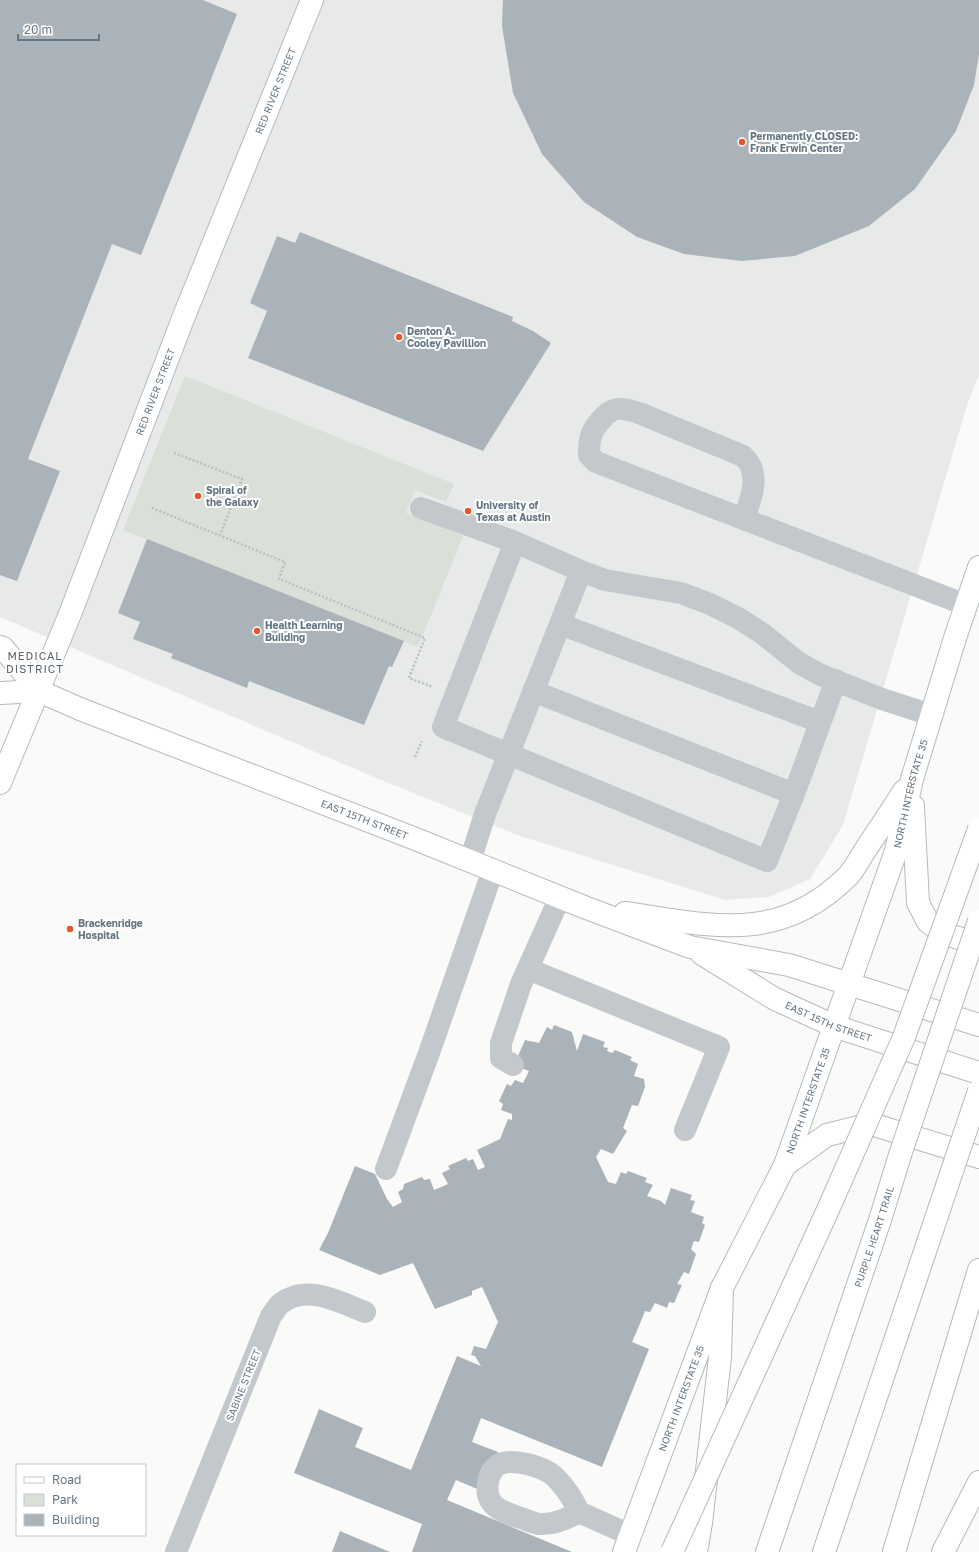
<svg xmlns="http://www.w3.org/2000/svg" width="979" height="1552" viewBox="0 0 979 1552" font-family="'Golos Text',sans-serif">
<rect width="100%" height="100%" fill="#fafaf8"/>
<path fill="#e8e9e9" d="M0,0H979V375L967,405L843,825L810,879L769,897L725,900L520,836L374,777L0,617Z"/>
<path fill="#dadfd7" d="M185,376L454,484L446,502L415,490L406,513L463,536L418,647L123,530Z"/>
<path fill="#aab3b9" d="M0,0H203L237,14L141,255L112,244L28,459L60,471L17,581L0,575Z
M503,0H979V54L974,85L956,131L915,189L869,226L795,256L742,261L684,254L637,237L584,202L542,154L513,93L502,26Z
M300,232L513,317L512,321L533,331L551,343L483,451L248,358L267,311L250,303L277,236L295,243Z
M147,539L404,641L392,667L389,666L364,725L249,681L247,688L171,658L173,654L133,639L140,622L118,613Z
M554,1025L572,1032L577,1051L583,1034L605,1042L603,1047L608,1048L607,1051L612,1053L615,1050L632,1057L630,1060L638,1064L634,1076L644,1079L645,1087L638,1106L632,1105L623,1128L627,1131L613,1154L601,1149L596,1157L608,1182L616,1184L621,1172L626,1174L628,1171L647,1178L645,1182L653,1185L647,1196L661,1201L665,1205L671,1188L692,1195L690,1200L695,1201L691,1212L704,1217L702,1223L705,1225L699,1242L694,1241L691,1249L696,1254L689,1274L684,1272L677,1284L682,1285L674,1303L669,1302L667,1308L655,1303L650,1312L645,1311L639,1326L632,1342L649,1349L602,1467L481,1418L472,1442L498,1452L482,1491L456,1480L447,1500L572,1552H412L422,1524L294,1473L319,1409L363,1428L355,1447L411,1470L457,1356L481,1366L475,1356L471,1355L474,1346L486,1349L498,1322L482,1287L472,1291V1295L435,1309L413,1263L380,1275L319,1250L328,1233L355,1166L375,1174L387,1199L393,1207L402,1202L398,1192L403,1189L404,1184L422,1177L424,1180L430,1179L434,1190L448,1184L442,1173L450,1169L448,1166L466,1158L468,1161L473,1159L478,1170L485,1167L477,1150L500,1139L508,1119L512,1120V1114L501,1110L503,1104L499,1101L507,1084L511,1086L515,1080L523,1083L529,1071L519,1067L518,1056L525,1040L539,1043L547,1027L552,1030Z
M340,1531L390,1552H332Z"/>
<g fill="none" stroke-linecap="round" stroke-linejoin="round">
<defs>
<g id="major">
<path d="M0,647L3,648L39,691"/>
<path id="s1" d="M0,693L39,691L80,709L413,838L584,907L690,947L789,965L979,1025"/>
<path id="s2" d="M0,783L70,614L184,316L312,0"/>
<path d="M913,806L918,903L928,922L945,934L979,944"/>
<path d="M625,913C710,925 778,945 847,877C854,870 859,860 864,852C877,832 891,812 904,791"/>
<path id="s3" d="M702,954L775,999L834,1026L979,1073"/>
<path d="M785,1165L827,1135L871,1124L979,1157"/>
<path id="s4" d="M624,1552L722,1288L785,1165L896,851L912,779L955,638L979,567"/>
</g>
<g id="highway">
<path d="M696,1552L701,1523L720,1357L722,1288"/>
<path id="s5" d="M767,1552L880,1220L900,1155"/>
<path d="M824,1552L953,1168"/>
<path d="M894,1552L979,1270"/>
<path d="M943,1552L979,1482"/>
</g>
</defs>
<use href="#major" stroke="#b5babe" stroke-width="24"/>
<use href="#highway" stroke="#b4b9bd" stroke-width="24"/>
<path stroke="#bbbfc2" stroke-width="2.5" stroke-dasharray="2 2" stroke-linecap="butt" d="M174,453L242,479L220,535
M152,508L285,562L279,579L425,638L409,678L433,687
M415,757L422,741"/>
<path stroke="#c3c8cc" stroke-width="22" d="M421,508L515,542
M744,519C749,503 758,483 751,467C750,463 746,459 743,456L639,413C632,411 621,407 614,410C606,412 593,428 591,436C589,442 589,449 589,455L596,462L966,605
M581,571L515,542L443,727L767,861L794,794L836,680
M560,624L820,722
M533,691L794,794
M470,861L485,814L581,571L605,580L681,593L710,604L740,619L763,634L799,663L821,675L882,699L931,715
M528,969L719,1047L685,1130
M513,1065L501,1058V1043L521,984L560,897
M386,1169L429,1053L493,870
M579,1512C567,1519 553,1525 539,1524C532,1523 525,1519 518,1517C510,1514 498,1511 492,1503C484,1493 487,1472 498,1465C512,1457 545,1467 555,1477C566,1488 573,1499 579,1512L630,1535
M176,1552L271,1316C274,1312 277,1307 280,1304C306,1283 339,1302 365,1312"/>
<use href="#major" stroke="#fff" stroke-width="22"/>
<use href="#highway" stroke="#fff" stroke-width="22"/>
<defs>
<path id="highway-bridge" d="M900,1155L979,921
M953,1168L979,1091
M672,1552L831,1203L904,1037L979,829"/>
</defs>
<use href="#highway-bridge" stroke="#b4b9bd" stroke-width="24" stroke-linecap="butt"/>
<use href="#highway-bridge" stroke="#fff" stroke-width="22"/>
</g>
<g fill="#e4572e" stroke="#fff" stroke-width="1.5">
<circle cx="742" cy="142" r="4"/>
<circle cx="399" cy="337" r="4"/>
<circle cx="198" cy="496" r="4"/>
<circle cx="468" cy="511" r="4"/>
<circle cx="257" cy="631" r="4"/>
<circle cx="70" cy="929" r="4"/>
</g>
<g text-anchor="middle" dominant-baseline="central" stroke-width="4" stroke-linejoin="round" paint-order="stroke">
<g font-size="10" fill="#657683" stroke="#fff">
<text stroke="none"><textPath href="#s2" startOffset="745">RED RIVER STREET</textPath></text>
<text stroke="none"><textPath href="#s2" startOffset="421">RED RIVER STREET</textPath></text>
<text stroke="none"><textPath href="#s4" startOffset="812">NORTH INTERSTATE 35</textPath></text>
<text stroke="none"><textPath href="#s1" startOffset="389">EAST 15TH STREET</textPath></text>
<text stroke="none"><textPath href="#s3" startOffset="144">EAST 15TH STREET</textPath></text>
<text stroke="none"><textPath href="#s4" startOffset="488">NORTH INTERSTATE 35</textPath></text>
<text stroke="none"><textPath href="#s5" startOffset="333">PURPLE HEART TRAIL</textPath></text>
<text transform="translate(243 1385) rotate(-68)">SABINE STREET</text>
<text stroke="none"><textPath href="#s4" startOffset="164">NORTH INTERSTATE 35</textPath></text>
</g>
<g font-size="10" font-weight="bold" fill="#657683" stroke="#fff" text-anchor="start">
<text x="750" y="136">Permanently CLOSED:<tspan x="750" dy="12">Frank Erwin Center</tspan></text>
<text x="407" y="331">Denton A.<tspan x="407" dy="12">Cooley Pavillion</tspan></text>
<text x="206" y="490">Spiral of<tspan x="206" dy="12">the Galaxy</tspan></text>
<text x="476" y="505">University of<tspan x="476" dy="12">Texas at Austin</tspan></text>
<text x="265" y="625">Health Learning<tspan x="265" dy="12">Building</tspan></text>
<text x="78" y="923">Brackenridge<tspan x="78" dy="12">Hospital</tspan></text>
</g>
<g font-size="11" letter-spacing="1" fill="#57646e" stroke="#fff">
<text x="35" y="655">MEDICAL<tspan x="35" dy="13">DISTRICT</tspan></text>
</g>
</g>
<rect x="16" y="1464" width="130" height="72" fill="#ffffff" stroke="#c1c8cd"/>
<rect x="24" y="1477" width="20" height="6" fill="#ffffff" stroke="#c1c8cd"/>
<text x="52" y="1484" font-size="12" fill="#657683">Road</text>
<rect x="24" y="1494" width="20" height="12" fill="#dadfd7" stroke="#c1c8cd"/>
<text x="52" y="1504" font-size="12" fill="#657683">Park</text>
<rect x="24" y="1514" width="20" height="12" fill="#aab3b9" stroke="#c1c8cd"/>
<text x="52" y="1524" font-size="12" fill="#657683">Building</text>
<path d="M18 34v6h81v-6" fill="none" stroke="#657683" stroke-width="2"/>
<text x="24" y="34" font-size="12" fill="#657683" stroke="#ffffff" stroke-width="3" paint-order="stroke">20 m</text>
</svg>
